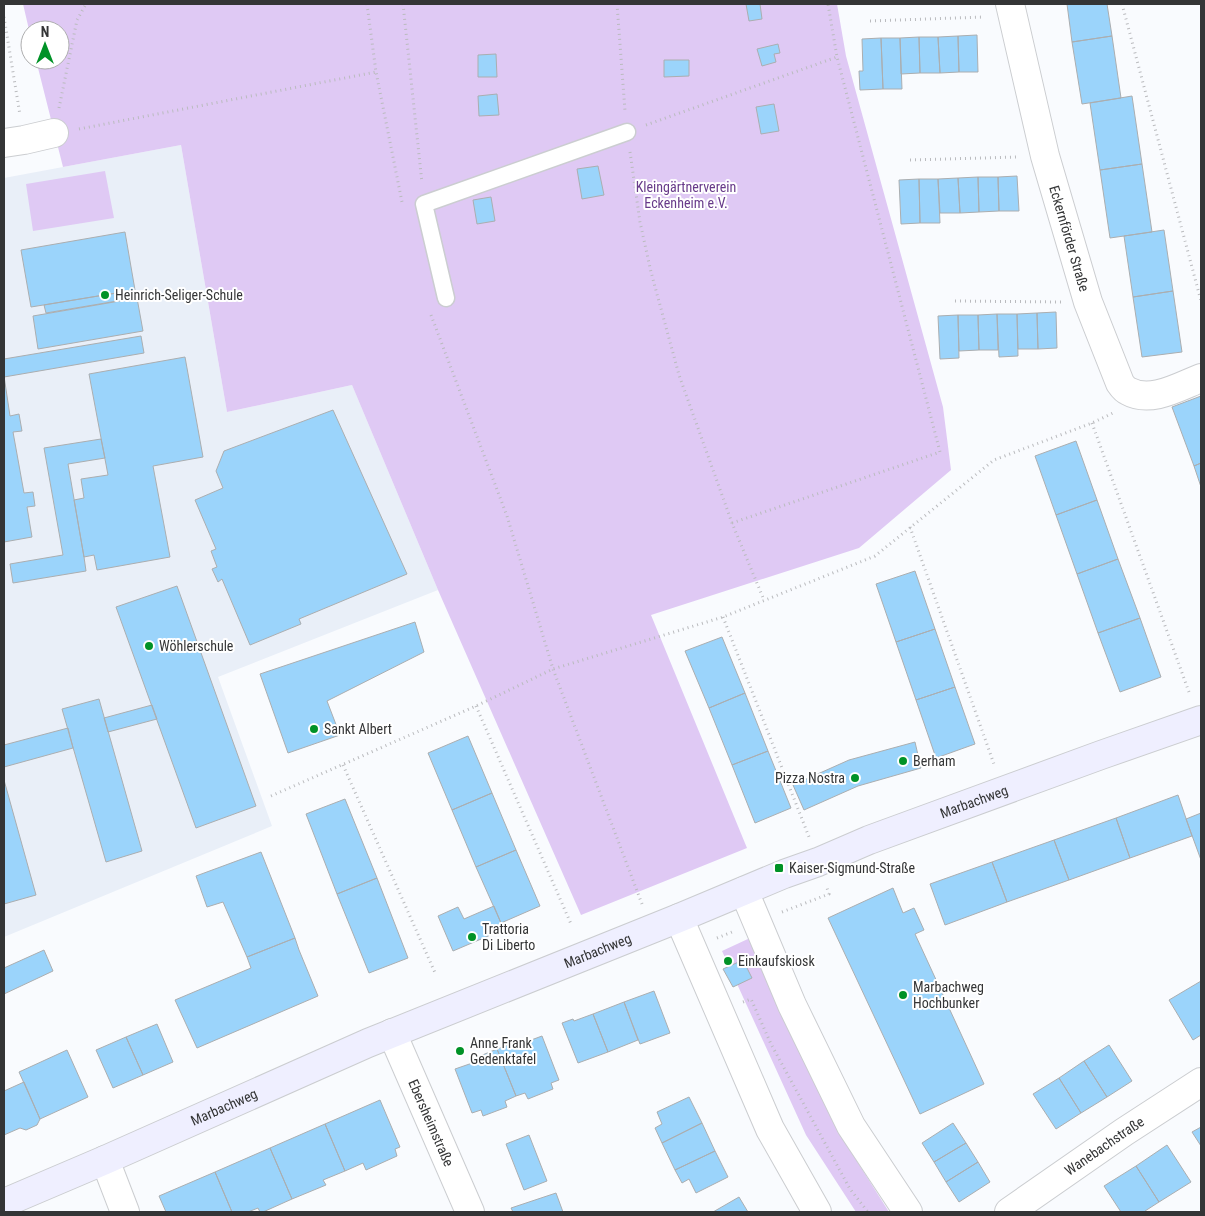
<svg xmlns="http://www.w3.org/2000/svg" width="1205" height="1216" viewBox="0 0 1205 1216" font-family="'Roboto Condensed',sans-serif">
<rect width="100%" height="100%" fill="#f9fbfe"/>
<path fill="#e9eff8" d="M181,145L227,412L352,385L438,590L218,677L272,826L4,937V178Z"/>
<path fill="#dfc9f4" d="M23,4H837L846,56L943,407L951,470L859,548L651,615L747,848L581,915L438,590L352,385L227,412L181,145L63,167L36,60H60V30H30V34Z
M105,171L114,218L33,231L26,184Z
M750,938L780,1009L836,1128L889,1212H856L806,1135L722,951Z"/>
<path fill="#9bd4fb" stroke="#abaeb0" d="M746,4H760L762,19L749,21Z
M1067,4H1107L1112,36L1072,42Z
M977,35L978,72H959L958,36Z
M958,36L959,72L940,73L938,37Z
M1112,36L1121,98L1082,104L1072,42Z
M919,37H938L940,73H920Z
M919,37L920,73L901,74L900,38Z
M881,38H900L902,89H883Z
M881,38L883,89L860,90L859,71H863L862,39Z
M778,44L780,53L774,54L776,62L762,66L757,49Z
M496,54L497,77H478V55Z
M664,60H689V76L664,77Z
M497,94L499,115L479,116L478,96Z
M1132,96L1142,164L1100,170L1090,103Z
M774,104L779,131L761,134L756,107Z
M1142,164L1152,232L1110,238L1100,170Z
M598,166L604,195L582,199L577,169Z
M1017,176L1019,211H999L998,177Z
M978,177H998L999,211L979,212Z
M978,177L979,212L960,213L958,178Z
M958,178L960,213H940L938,179Z
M919,179H938L940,223H920Z
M919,179L920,223L901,224L899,180Z
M491,197L495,221L477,224L473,200Z
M1164,230L1173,291L1133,297L1124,236Z
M125,232L135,290L31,307L21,250Z
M1173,291L1182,352L1142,357L1133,297Z
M122,292L123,300L46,313L44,305Z
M137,298L143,331L38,349L33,316Z
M1056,312L1057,348L1038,349L1037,313Z
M1037,313L1038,349H1018L1017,314Z
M997,314H1017L1018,356L999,357Z
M997,314L998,350H979L978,315Z
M958,315L959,358L940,359L938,316Z
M958,315H978L979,350L959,351Z
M141,336L144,353L4,377V359Z
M185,357L203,457L153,466L170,557L97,570L94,555L84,557L74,500L84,498L81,479L108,475L89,374Z
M4,376L10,416L19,414L22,431L13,432L24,493L33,492L35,506L27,507L32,537L4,542Z
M1201,396V463L1194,466L1172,407Z
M333,410L407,574L299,619L301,624L250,645L222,579L218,582L212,569L217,567L211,551L216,549L195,500L223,488L216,471L224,451Z
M101,439L105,458L68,464L84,557L86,571L13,583L10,564L63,555L44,448Z
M1076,441L1097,500L1056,515L1035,456Z
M1201,463V487L1194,466Z
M1097,500L1118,559L1077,574L1056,515Z
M1118,559L1140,618L1098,633L1077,574Z
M915,571L935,629L896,642L876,584Z
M177,586L256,806L196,828L116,607Z
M1140,618L1161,677L1120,692L1098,633Z
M415,622L424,652L327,701L340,735L288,753L260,674Z
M935,629L955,687L916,700L896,642Z
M722,637L745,693L709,708L685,651Z
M955,687L975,744L936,758L916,700Z
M745,693L768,751L732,765L709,708Z
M99,699L142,851L106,862L62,709Z
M152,705L157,719L108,732L104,718Z
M68,728L73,748L4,767V745Z
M468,736L492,793L452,810L428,753Z
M915,742L921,768L858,786L804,810L793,785L849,760Z
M768,751L791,808L755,823L732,765Z
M4,780L36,895L4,904Z
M492,793L516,850L476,867L452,810Z
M1178,795L1192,836L1130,858L1116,818Z
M345,799L377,878L337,894L306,814Z
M1201,813V860L1186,819Z
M1116,818L1130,858L1069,880L1054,840Z
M1054,840L1069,880L1007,902L992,862Z
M516,850L540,906L501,923L476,867Z
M261,852L295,938L247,957L223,902L207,907L196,876Z
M992,862L1007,902L945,925L930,884Z
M377,878L408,958L369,973L337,894Z
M893,888L903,913L914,908L924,930L915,934L984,1084L920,1114L828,918Z
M494,906L501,923L504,922L507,928L453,951L438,916L458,907L464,919Z
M295,938L299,950L318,996L197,1048L175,1000L251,968L247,957Z
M44,950L53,971L4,994V968Z
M743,960L752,978L733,987L723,969Z
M1201,981V1035L1193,1040L1169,1000Z
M654,991L670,1033L640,1044L624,1002Z
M624,1002L638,1040L608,1052L593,1014Z
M593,1014L608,1052L578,1063L562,1023L573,1019L574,1021Z
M157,1024L173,1062L143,1075L126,1037Z
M542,1036L559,1080L551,1083L553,1089L528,1099L525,1093L516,1096L497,1049L514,1043L515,1046Z
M126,1037L143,1075L113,1088L96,1050Z
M1109,1045L1132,1081L1107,1097L1084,1061Z
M497,1049L516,1096L505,1101L507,1107L483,1116L481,1110L472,1113L455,1069L481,1060L480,1056Z
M67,1050L88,1097L40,1119L19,1072Z
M1084,1061L1107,1097L1081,1113L1059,1078Z
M1059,1078L1081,1113L1056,1129L1033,1094Z
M24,1082L40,1119L37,1125L26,1130L20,1128L4,1135V1091Z
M689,1097L702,1123L662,1143L655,1128L662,1124L657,1112Z
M380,1100L400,1147L395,1149L397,1156L366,1170L363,1163L345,1171L325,1124Z
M702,1123L715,1151L675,1170L662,1143Z
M953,1123L966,1143L934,1162L922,1143Z
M325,1124L345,1171L323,1180L326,1185L292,1199L270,1148Z
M1201,1127V1146L1192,1132Z
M529,1135L547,1181L524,1190L506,1144Z
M966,1143L978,1162L946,1182L934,1162Z
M1167,1145L1191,1182L1159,1202L1136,1166Z
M270,1148L292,1199L263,1212H260L258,1208L248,1212H232L215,1172Z
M715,1151L728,1177L696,1193L689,1179L682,1183L675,1170Z
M978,1162L990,1182L959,1202L946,1182Z
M1136,1166L1159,1202L1145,1211L1146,1212H1121L1104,1186Z
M215,1172L232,1212H166L159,1196Z
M556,1193L563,1212H513L511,1208Z
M739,1197L748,1212H713Z"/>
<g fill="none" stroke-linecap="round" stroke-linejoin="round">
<defs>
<path id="service" d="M446,298L424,204L627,132"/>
<g id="minor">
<path id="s1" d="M1010,4L1045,156L1088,302L1120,383C1122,386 1125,390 1128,391C1151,404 1180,386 1201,378"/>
<path d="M4,143L24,140L54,133"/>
<path d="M744,891L792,1005L851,1126L908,1212"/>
<path d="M679,918L770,1129L817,1212"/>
<path id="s2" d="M392,1033L470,1212"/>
<path d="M105,1160L125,1212"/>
<path id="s3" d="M1009,1212L1124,1132L1201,1082"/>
</g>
<g id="secondary">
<path id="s4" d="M4,1203L105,1160L368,1043L679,918L784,874L818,862L869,840L1101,755L1201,720"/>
</g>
</defs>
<use href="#service" stroke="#cbcdd0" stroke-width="19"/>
<use href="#minor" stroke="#cbcdd0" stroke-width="30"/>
<use href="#secondary" stroke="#cbcdd0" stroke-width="30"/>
<path stroke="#babbbe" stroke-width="3" stroke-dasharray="1 4" stroke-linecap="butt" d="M367,4L376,72L402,202
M403,4L422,183
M617,4L625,111
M1122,4L1201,301
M4,17L20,115
M870,21L984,17
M59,108L77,20L86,4
M646,125L837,57
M79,129L376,72
M630,152L640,222L651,272L679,375L732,523L764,600
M910,160L1018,157
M955,301L1061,302
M431,315L507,516L553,669L642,904
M1092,423L1190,695
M732,523L940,452L837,57L828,4
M910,527L995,767
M723,617L809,837
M476,706L571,924
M343,765L436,975
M271,796L476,706L553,669L723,617L875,556L994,460L1092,423L1113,413
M782,912L829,894L827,888
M717,938L732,932
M743,1002L751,999L771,1044L850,1189L868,1212"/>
<use href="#service" stroke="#fff" stroke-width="16"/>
<use href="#minor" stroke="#fff" stroke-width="28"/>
<use href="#secondary" stroke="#efefff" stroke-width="28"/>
</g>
<g fill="#009227" stroke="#fff" stroke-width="2">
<circle cx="105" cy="295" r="5"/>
<circle cx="149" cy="646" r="5"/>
<circle cx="314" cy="729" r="5"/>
<circle cx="903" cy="761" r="5"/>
<circle cx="855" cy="778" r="5"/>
<rect x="774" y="863" width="10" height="10" rx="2.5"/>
<circle cx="472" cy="937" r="5"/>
<circle cx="728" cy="961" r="5"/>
<circle cx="903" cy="995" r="5"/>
<circle cx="460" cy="1051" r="5"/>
</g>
<g text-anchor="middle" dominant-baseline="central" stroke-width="4" stroke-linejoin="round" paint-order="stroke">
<g font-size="14" fill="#683b8a" stroke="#fff">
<text x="686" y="187">Kleingärtnerverein<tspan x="686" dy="16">Eckenheim e.V.</tspan></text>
</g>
<g font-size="14" fill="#343536" stroke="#fff">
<text stroke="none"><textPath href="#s1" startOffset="242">Eckernförder Straße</textPath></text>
<text stroke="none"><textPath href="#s4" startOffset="1050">Marbachweg</textPath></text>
<text stroke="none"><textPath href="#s4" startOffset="645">Marbachweg</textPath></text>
<text stroke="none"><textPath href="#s4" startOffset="240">Marbachweg</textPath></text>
<text stroke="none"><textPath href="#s2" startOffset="98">Ebersheimstraße</textPath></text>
<text stroke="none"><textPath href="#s3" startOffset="116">Wanebachstraße</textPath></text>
</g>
<g font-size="14" fill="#343536" stroke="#fff" text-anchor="start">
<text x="115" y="295">Heinrich-Seliger-Schule</text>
<text x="159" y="646">Wöhlerschule</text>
<text x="324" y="729">Sankt Albert</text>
<text x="913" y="761">Berham</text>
<text x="845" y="778" text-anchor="end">Pizza Nostra</text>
<text x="789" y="868">Kaiser-Sigmund-Straße</text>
<text x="482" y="929">Trattoria<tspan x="482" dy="16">Di Liberto</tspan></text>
<text x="738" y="961">Einkaufskiosk</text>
<text x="913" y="987">Marbachweg<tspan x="913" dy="16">Hochbunker</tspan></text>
<text x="470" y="1043">Anne Frank<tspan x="470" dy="16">Gedenktafel</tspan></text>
</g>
</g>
<rect width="1205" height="1216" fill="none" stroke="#343536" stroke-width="10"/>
<g transform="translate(45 45)"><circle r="24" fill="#ffffff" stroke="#aeaeaf"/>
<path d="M0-4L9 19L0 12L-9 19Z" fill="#009227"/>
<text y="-8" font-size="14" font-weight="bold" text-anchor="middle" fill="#343536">N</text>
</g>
</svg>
